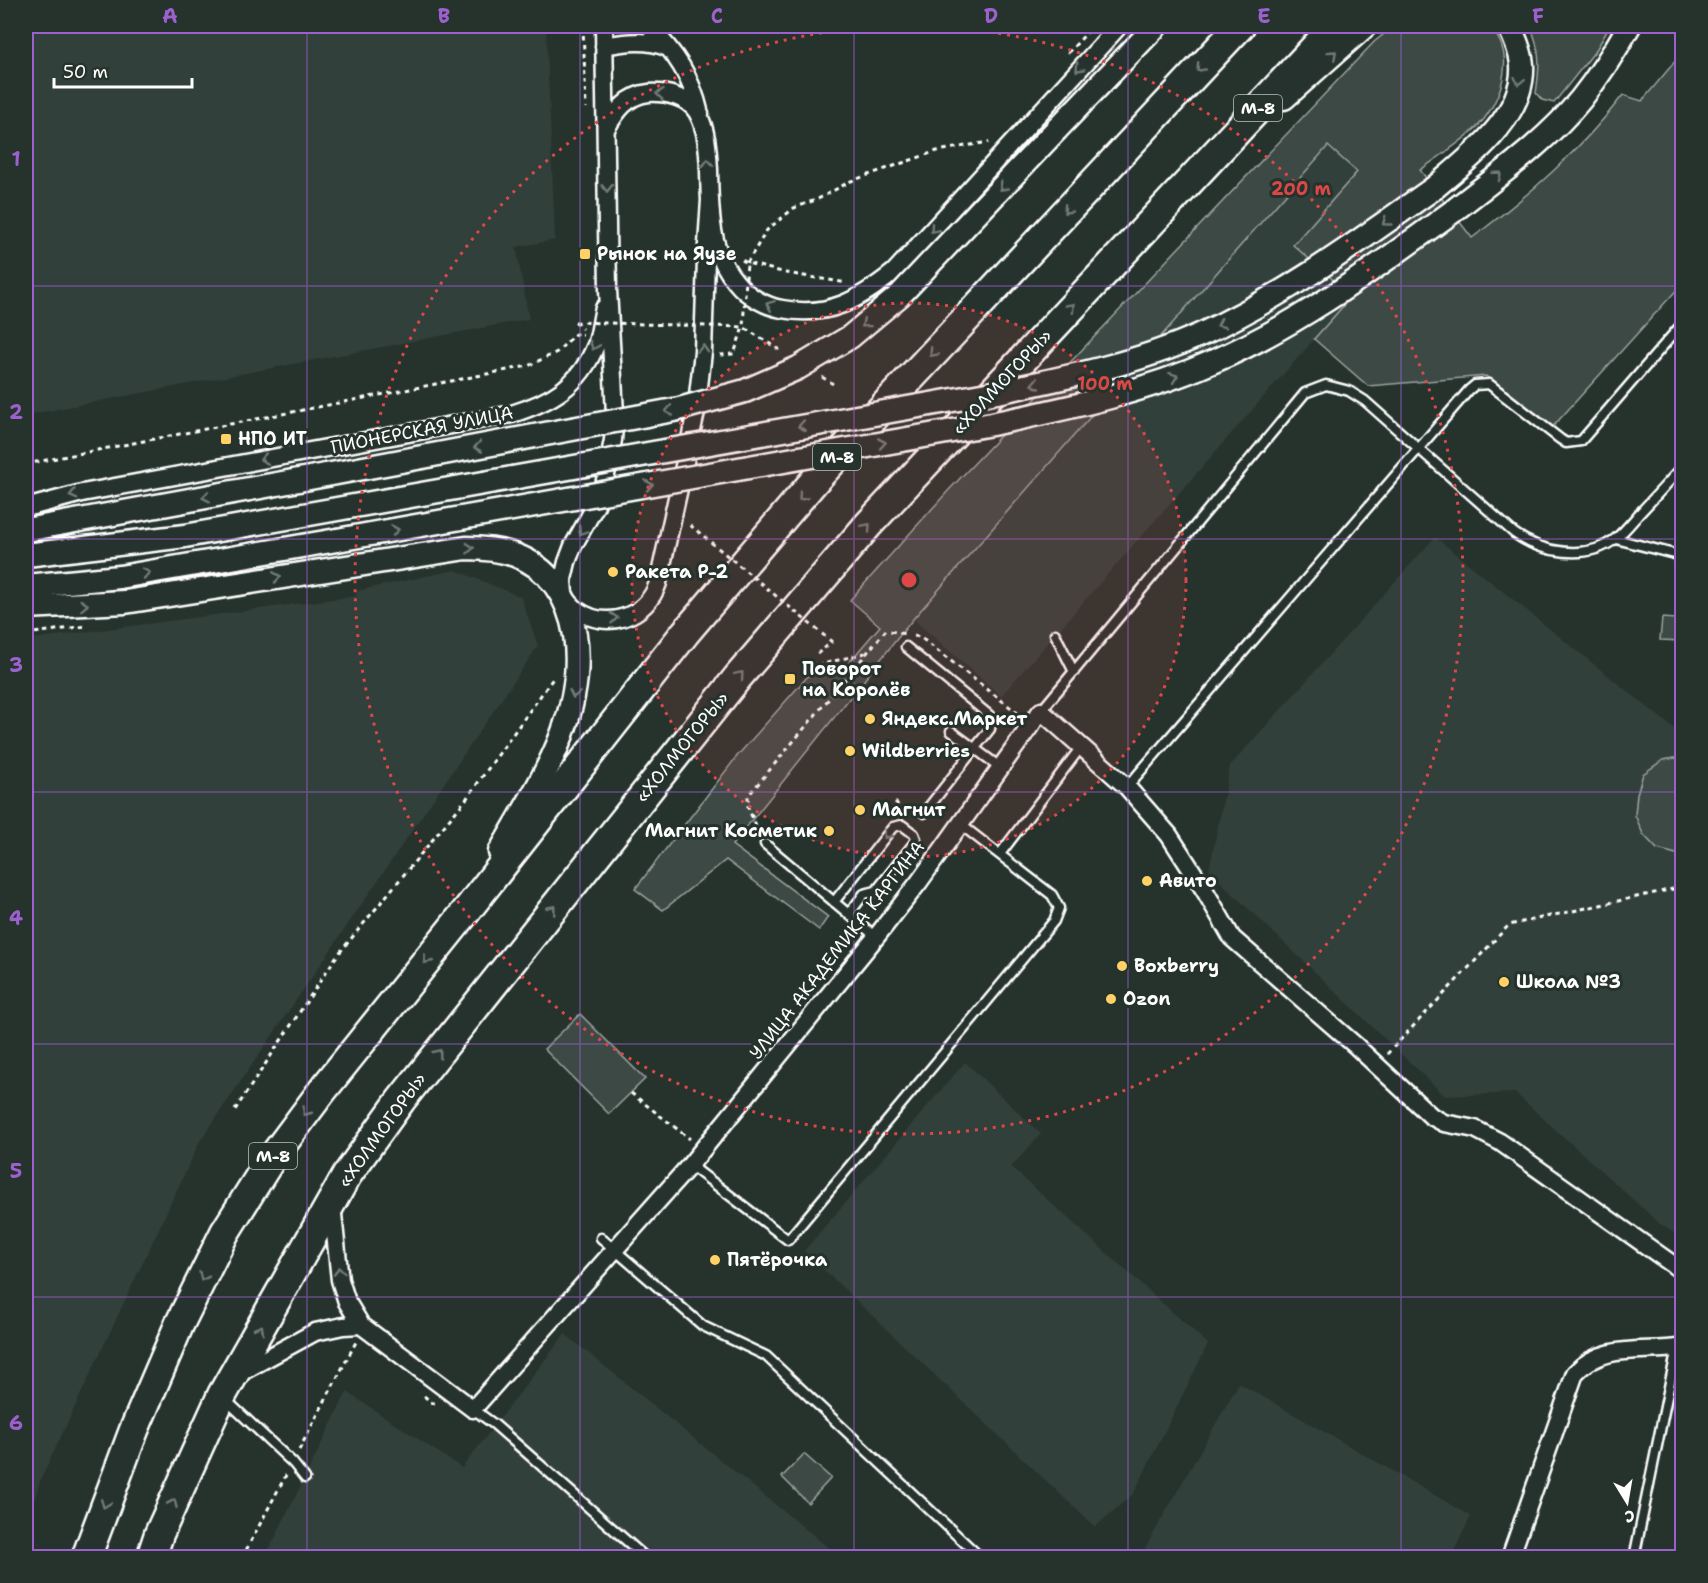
<svg xmlns="http://www.w3.org/2000/svg" width="1708" height="1583" viewBox="0 0 1708 1583" font-family="'Shantell Sans',sans-serif">
<rect width="100%" height="100%" fill="#26332d"/>
<filter id="ink" filterUnits="userSpaceOnUse"><feTurbulence type="fractalNoise" baseFrequency=".0167" numOctaves="2"/><feDisplacementMap in="SourceGraphic" scale="12" xChannelSelector="R" yChannelSelector="G"/><feConvolveMatrix kernelMatrix="1 2 1 2 8 2 1 2 1" color-interpolation-filters="sRGB"/></filter>
<g filter="url(#ink)">
<path fill="#333f3a" d="M26,26H546L555,240L516,247L529,319L26,415Z
M1328,146L1357,172L1293,245L1352,296L1001,696L913,619Z
M1435,537L1676,730L1682,729V1238L1660,1224L1515,1093L1445,1096L1209,871L1230,766Z
M455,570L521,597L538,646L200,1141L40,1481L26,1528V640L356,596V591Z
M965,1062L1041,1134L1011,1167L1208,1344L1134,1493L1095,1527L804,1251Z
M565,1334L840,1557L265,1558L347,1392L462,1468Z
M1239,1383L1471,1516L1451,1557H1140Z"/>
<path fill="#3e4944" stroke="#9ea4a2" stroke-width="1.5" d="M1394,26H1488C1518,52 1502,100 1479,125C1465,140 1437,158 1420,170L1472,238C1528,196 1580,151 1623,95L1642,101L1682,53V249L1679,253L1682,259V284L1548,432L1486,376L1368,386L1314,339L1352,296L1293,245L1357,172L1328,146L913,619L732,845L828,917L819,930L726,860L663,910L635,889L738,755L808,676L840,673L880,626L850,600L949,490L1374,42Z
M1530,26H1610L1596,50L1554,103L1542,100L1536,93C1540,68 1541,49 1530,26Z
M1678,593L1682,594V641L1660,640L1662,618L1676,619Z
M1682,757V855H1680L1657,849L1643,834L1635,815L1637,794L1643,774L1663,760Z
M580,1014L645,1079L609,1114L544,1049Z
M804,1454L831,1478L808,1503L782,1477Z"/>
<g fill="none" stroke-linecap="round" stroke-linejoin="round">
<defs>
<path id="lane" d="M1616,539L1682,556
M1055,634L1074,672
M906,647L989,715L991,722L990,729L924,813
M1041,711L1305,393L1326,385L1349,391L1365,401L1514,533C1541,553 1587,561 1615,539C1624,532 1631,523 1638,515C1653,499 1668,483 1682,467
M951,731L1001,768
M1127,787L1469,390L1475,385L1489,384L1560,439L1566,443L1581,441L1682,324
M765,844L876,937
M1000,854L1081,747
M834,902L893,827L902,825L914,834L916,839L914,843L876,891L864,894L849,914
M690,1165L788,1240L1054,921L1059,908L1052,895L960,824
M601,1238L703,1326L766,1356L981,1558
M226,1400L293,1463L305,1478
M473,1409L495,1425L646,1558
M1634,1558L1677,1348"/>
<path id="street" d="M604,26L608,290L615,413L613,440L604,485L596,505L573,546L567,562L563,579L564,596C568,601 572,606 577,610C607,631 647,617 658,583L696,412L703,352L706,259L710,200
M649,26C676,54 691,75 700,114
M604,46C625,42 648,39 668,48
M606,129C616,112 627,95 649,93C666,92 688,97 697,112C707,129 708,151 709,170C710,209 709,251 736,282C747,296 765,306 782,309C828,318 859,300 894,272L1119,26
M26,508L82,493L512,414C550,402 580,386 596,345C600,334 601,320 604,308
M332,1205L340,1280L347,1302L361,1325L473,1409L690,1165L876,937L919,882L1041,711L1127,787L1169,835L1205,891L1232,938L1355,1045L1431,1116L1444,1123L1475,1129L1500,1142L1682,1271
M236,1375L315,1332L343,1326L361,1325
M1510,1558L1575,1373C1603,1342 1645,1354 1682,1347"/>
<path id="secondary" d="M1284,98L1365,26
M1057,129L1156,26
M1434,188C1469,158 1525,117 1522,65C1521,51 1515,38 1509,26
M1452,212C1496,177 1545,143 1581,99C1599,76 1615,51 1629,26
M26,530L326,475
M26,555L185,536L512,478
M26,586L120,577L337,540
M26,607L125,602L466,548C501,548 533,555 555,585C566,600 572,617 575,635C587,716 538,785 500,852"/>
<path id="highway" d="M86,1558L134,1430L179,1325L225,1232L269,1162L322,1091L464,914L685,633L816,479L1240,26
M151,1558L159,1534L222,1395L347,1175L401,1100L738,677L868,525L1335,26"/>
</defs>
<use href="#lane" stroke="#fff" stroke-width="13"/>
<use href="#street" stroke="#fff" stroke-width="21"/>
<use href="#secondary" stroke="#fff" stroke-width="27"/>
<use href="#highway" stroke="#fff" stroke-width="33"/>
<path stroke="#fff" stroke-width="3" stroke-dasharray="4.5 4.5" stroke-linecap="butt" d="M583,26L586,108
M1068,53L1093,26
M742,260L747,263L786,273L847,283
M747,263L767,230L794,208L818,199L851,181L937,151L989,142
M575,322L582,329
M720,355L734,354L743,327L783,352
M822,377L833,384
M26,464L528,366L557,352L575,334H583
M1676,590H1682
M26,634L86,626
M914,636L920,637L1019,714
M817,654L832,642
M809,662L819,665L865,653
M895,802L907,813
M760,834L748,808V796L886,630L905,634
M1387,1054L1509,925L1682,887
M631,1093L690,1139
M235,1110L336,957L467,798L554,677
M424,1396L432,1403H436
M299,1450L356,1342
M242,1558L286,1475"/>
<use href="#lane" stroke="#26332d" stroke-width="8"/>
<use href="#street" stroke="#26332d" stroke-width="16"/>
<use href="#secondary" stroke="#26332d" stroke-width="22"/>
<use href="#highway" stroke="#26332d" stroke-width="28"/>
<defs>
<path id="secondary-bridge" d="M326,475L679,409L745,391L798,368L850,337L899,296L1057,129
M512,478L987,394C1059,379 1134,365 1202,334C1286,295 1359,241 1434,188
M337,540L992,424C1067,408 1142,393 1212,362C1299,325 1376,267 1452,212"/>
</defs>
<use href="#secondary-bridge" stroke="#fff" stroke-width="27" stroke-linecap="butt"/>
<path stroke="#fff" stroke-width="3" stroke-dasharray="4.5 4.5" stroke-linecap="butt" d="M575,322L743,327L747,263
M690,525L832,642"/>
<use href="#secondary-bridge" stroke="#26332d" stroke-width="22"/>
</g>
<defs><path id="oneway-chevron" d="M-2-3.5L2.5 0L-2 3.5" fill="none" stroke-width="1.6" stroke-linecap="round" stroke-linejoin="round" transform="scale(1.5)"/></defs>
<g stroke="#727a76">
<use href="#oneway-chevron" transform="translate(1333 54) rotate(-42)"/>
<use href="#oneway-chevron" transform="translate(1079 68) rotate(133)"/>
<use href="#oneway-chevron" transform="translate(1200 68) rotate(133)"/>
<use href="#oneway-chevron" transform="translate(1519 81) rotate(101)"/>
<use href="#oneway-chevron" transform="translate(660 94) rotate(-174)"/>
<use href="#oneway-chevron" transform="translate(708 163) rotate(-92)"/>
<use href="#oneway-chevron" transform="translate(1498 175) rotate(-38)"/>
<use href="#oneway-chevron" transform="translate(1003 187) rotate(134)"/>
<use href="#oneway-chevron" transform="translate(607 188) rotate(89)"/>
<use href="#oneway-chevron" transform="translate(1067 210) rotate(133)"/>
<use href="#oneway-chevron" transform="translate(1386 222) rotate(144)"/>
<use href="#oneway-chevron" transform="translate(934 229) rotate(131)"/>
<use href="#oneway-chevron" transform="translate(770 305) rotate(-159)"/>
<use href="#oneway-chevron" transform="translate(1071 307) rotate(-47)"/>
<use href="#oneway-chevron" transform="translate(865 324) rotate(140)"/>
<use href="#oneway-chevron" transform="translate(1221 324) rotate(154)"/>
<use href="#oneway-chevron" transform="translate(594 346) rotate(112)"/>
<use href="#oneway-chevron" transform="translate(703 349) rotate(-87)"/>
<use href="#oneway-chevron" transform="translate(933 353) rotate(133)"/>
<use href="#oneway-chevron" transform="translate(1174 377) rotate(-20)"/>
<use href="#oneway-chevron" transform="translate(1035 384) rotate(169)"/>
<use href="#oneway-chevron" transform="translate(669 411) rotate(169)"/>
<use href="#oneway-chevron" transform="translate(802 426) rotate(170)"/>
<use href="#oneway-chevron" transform="translate(882 443) rotate(-10)"/>
<use href="#oneway-chevron" transform="translate(478 447) rotate(170)"/>
<use href="#oneway-chevron" transform="translate(264 459) rotate(170)"/>
<use href="#oneway-chevron" transform="translate(649 485) rotate(-10)"/>
<use href="#oneway-chevron" transform="translate(73 495) rotate(165)"/>
<use href="#oneway-chevron" transform="translate(206 497) rotate(170)"/>
<use href="#oneway-chevron" transform="translate(802 497) rotate(131)"/>
<use href="#oneway-chevron" transform="translate(867 527) rotate(-49)"/>
<use href="#oneway-chevron" transform="translate(395 530) rotate(-10)"/>
<use href="#oneway-chevron" transform="translate(582 531) rotate(121)"/>
<use href="#oneway-chevron" transform="translate(470 548) rotate(-3)"/>
<use href="#oneway-chevron" transform="translate(146 573) rotate(-9)"/>
<use href="#oneway-chevron" transform="translate(277 577) rotate(-9)"/>
<use href="#oneway-chevron" transform="translate(84 605) rotate(-3)"/>
<use href="#oneway-chevron" transform="translate(614 618) rotate(-5)"/>
<use href="#oneway-chevron" transform="translate(740 675) rotate(-50)"/>
<use href="#oneway-chevron" transform="translate(574 694) rotate(101)"/>
<use href="#oneway-chevron" transform="translate(887 835) rotate(129)"/>
<use href="#oneway-chevron" transform="translate(552 909) rotate(-51)"/>
<use href="#oneway-chevron" transform="translate(427 960) rotate(129)"/>
<use href="#oneway-chevron" transform="translate(438 1053) rotate(-52)"/>
<use href="#oneway-chevron" transform="translate(306 1112) rotate(127)"/>
<use href="#oneway-chevron" transform="translate(339 1271) rotate(-98)"/>
<use href="#oneway-chevron" transform="translate(203 1277) rotate(116)"/>
<use href="#oneway-chevron" transform="translate(260 1329) rotate(-60)"/>
<use href="#oneway-chevron" transform="translate(173 1503) rotate(-66)"/>
<use href="#oneway-chevron" transform="translate(105 1504) rotate(111)"/>
</g>
</g>
<path fill="none" stroke="#9c61cf" stroke-width="1.5" stroke-opacity="0.55" d="M307,26V1558M580,26V1558M854,26V1558M1128,26V1558M1401,26V1558M26,286H1682M26,539H1682M26,792H1682M26,1044H1682M26,1297H1682"/>
<circle cx="909" cy="580" r="277" fill="#dc4848" fill-opacity=".12"/>
<g fill="none" stroke="#dc4848" stroke-width="3" stroke-dasharray="3 6">
<circle cx="909" cy="580" r="277"/>
<circle cx="909" cy="580" r="554"/>
</g>
<g fill="#ffd166" stroke="#26332d" stroke-width="2">
<rect x="579" y="248" width="12" height="12" rx="3"/>
<rect x="220" y="433" width="12" height="12" rx="3"/>
<circle cx="613" cy="572" r="6"/>
<rect x="784" y="673" width="12" height="12" rx="3"/>
<circle cx="870" cy="719" r="6"/>
<circle cx="850" cy="751" r="6"/>
<circle cx="860" cy="810" r="6"/>
<circle cx="829" cy="831" r="6"/>
<circle cx="1147" cy="881" r="6"/>
<circle cx="1122" cy="966" r="6"/>
<circle cx="1504" cy="982" r="6"/>
<circle cx="1111" cy="999" r="6"/>
<circle cx="715" cy="1260" r="6"/>
</g>
<g text-anchor="middle" dominant-baseline="central" stroke-width="6" stroke-linejoin="round" paint-order="stroke">
<g fill="#26332d" stroke="#bec2c0" stroke-width="1.5">
<rect x="1234" y="95" width="48" height="26" rx="4.5"/>
<rect x="813" y="444" width="48" height="26" rx="4.5"/>
<rect x="249" y="1143" width="48" height="26" rx="4.5"/>
</g>
<g font-size="16" font-weight="bold" fill="#fff">
<text x="1258" y="108">М-8</text>
<text x="837" y="457">М-8</text>
<text x="273" y="1156">М-8</text>
</g>
<g font-size="18" font-weight="bold" fill="#fff" stroke="#26332d" text-anchor="start">
<text x="597" y="254">Рынок на Яузе</text>
<text x="238" y="439">НПО ИТ</text>
<text x="625" y="572">Ракета Р-2</text>
<text x="802" y="669">Поворот<tspan x="802" dy="21">на Королёв</tspan></text>
<text x="882" y="719">Яндекс.Маркет</text>
<text x="862" y="751">Wildberries</text>
<text x="872" y="810">Магнит</text>
<text x="817" y="831" text-anchor="end">Магнит Косметик</text>
<text x="1159" y="881">Авито</text>
<text x="1134" y="966">Boxberry</text>
<text x="1516" y="982">Школа №3</text>
<text x="1123" y="999">Ozon</text>
<text x="727" y="1260">Пятёрочка</text>
</g>
<g font-size="18" fill="#fff" stroke="#26332d">
<text transform="translate(1002 382) rotate(-47)">«ХОЛМОГОРЫ»</text>
<text transform="translate(422 430) rotate(-11)">ПИОНЕРСКАЯ УЛИЦА</text>
<text transform="translate(682 747) rotate(-51)">«ХОЛМОГОРЫ»</text>
<text transform="translate(837 950) rotate(-52)">УЛИЦА АКАДЕМИКА КАРГИНА</text>
<text transform="translate(382 1130) rotate(-54)">«ХОЛМОГОРЫ»</text>
</g>
</g>
<circle cx="909" cy="580" r="9" fill="#dc4848" stroke="#26332d" stroke-width="3"/>
<g font-size="18" text-anchor="middle" font-weight="bold" fill="#dc4848" stroke="#26332d" stroke-width="6" stroke-linejoin="round" paint-order="stroke">
<text x="1301" y="195">200 m</text>
<text x="1105" y="390">100 m</text>
</g>
<rect width="1708" height="1583" fill="none" stroke="#26332d" stroke-width="66"/>
<g transform="translate(1627 1502) rotate(169)" stroke="#26332d" stroke-width="4.5" paint-order="stroke">
<path d="M0-4.5L10 22L0 15L-10 22Z" fill="#ffffff"/>
<text y="-9" font-size="16" font-weight="bold" text-anchor="middle" fill="#ffffff">С</text>
</g>
<path d="M54 78v9h138v-9" fill="none" stroke="#ffffff" stroke-width="3"/>
<text x="63" y="78" font-size="18" fill="#ffffff" stroke="#26332d" stroke-width="4.5" paint-order="stroke">50 m</text>
<rect x="33" y="33" width="1642" height="1517" fill="none" stroke="#9c61cf" stroke-width="2"/>
<g font-size="20" text-anchor="middle" font-weight="bold" fill="#9c61cf">
<text x="170" y="23">A</text>
<text x="444" y="23">B</text>
<text x="717" y="23">C</text>
<text x="991" y="23">D</text>
<text x="1264" y="23">E</text>
<text x="1538" y="23">F</text>
<text x="16" y="166">1</text>
<text x="16" y="419">2</text>
<text x="16" y="672">3</text>
<text x="16" y="925">4</text>
<text x="16" y="1178">5</text>
<text x="16" y="1430">6</text>
</g>
</svg>
